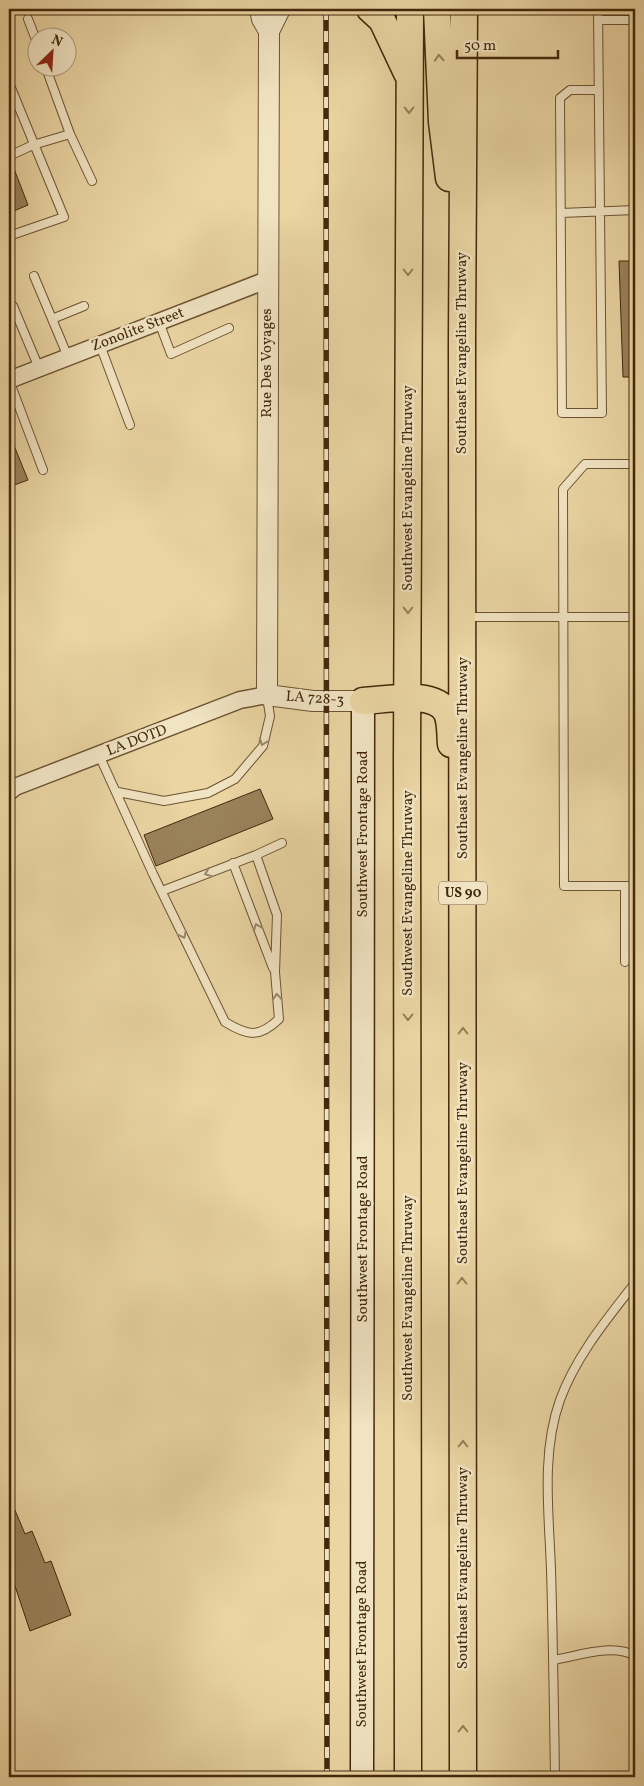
<svg xmlns="http://www.w3.org/2000/svg" width="644" height="1786" viewBox="0 0 644 1786" font-family="Vollkorn,serif">
<rect width="100%" height="100%" fill="#ead5a3"/>
<filter id="stains"><feTurbulence type="fractalNoise" baseFrequency=".004" numOctaves="4"/><feColorMatrix values="0 0 0 0 .2 0 0 0 0 .09 0 0 0 0 .02 0 0 0 .5 -.17"/></filter>
<radialGradient id="worn" r=".72"><stop offset=".6" stop-color="#630" stop-opacity="0"/><stop offset="1" stop-color="#630" stop-opacity=".3"/></radialGradient>
<path fill="#9a825b" stroke="#44280c" d="M11,161L28,205L9,213V162Z
M619,261H635V377H623Z
M9,433L28,480L9,487Z
M260,789L273,819L156,866L144,835Z
M9,1496L25,1534L32,1531L45,1563L51,1561L71,1615L30,1631L9,1568Z"/>
<g fill="none" stroke-linecap="round" stroke-linejoin="round">
<defs>
<path id="service" d="M598,9L602,413H562L560,98L570,90H599
M28,19L38,45
M598,20H635
M46,68L70,134
M9,83L64,217L9,236
M9,156L33,145L70,134L92,181
M561,213L635,210
M34,276L68,357
M13,306L39,368
M52,319L84,306
M159,322L171,354L229,328
M100,345L130,425
M9,380L43,470
M635,464H585L563,489L564,886H635
M467,617H635
M99,755L153,874L225,1022C248,1036 259,1038 279,1019L275,972L277,915L256,855L162,891
M118,792L164,801L208,793L235,779L263,746L270,716L267,697
M256,855L282,843
M233,863L273,968
M625,886V962
M553,1660C578,1656 613,1643 635,1656
M555,1777C554,1708 553,1638 551,1569C549,1514 541,1453 560,1400C576,1356 607,1319 635,1283"/>
<path id="minor" d="M9,380L267,280
M9,792L15,787L240,700L267,695"/>
<path id="tertiary" d="M260,9L262,19L269,31
M280,9L269,31L267,695L313,701H363"/>
<path id="secondary" d="M362,1777L363,701"/>
<path id="trunk" d="M370,9L382,20L407,73
M437,9L442,122L449,178
M363,701C385,700 435,689 447,713C451,723 450,733 451,744
M408,1777L407,758L410,9
M463,1777L462,339L464,9"/>
</defs>
<use href="#service" stroke="#6e5332" stroke-width="10"/>
<use href="#minor" stroke="#6e5332" stroke-width="19"/>
<use href="#tertiary" stroke="#6e5332" stroke-width="22"/>
<use href="#secondary" stroke="#44280c" stroke-width="25"/>
<use href="#trunk" stroke="#44280c" stroke-width="29"/>
<use href="#service" stroke="#f1e4c3" stroke-width="8"/>
<use href="#minor" stroke="#f1e4c3" stroke-width="16"/>
<use href="#tertiary" stroke="#f1e4c3" stroke-width="20"/>
<use href="#secondary" stroke="#f1e4c3" stroke-width="22"/>
<use href="#trunk" stroke="#ead5a3" stroke-width="26"/>
<defs>
<path id="rail" d="M326,9L327,1777"/>
</defs>
<use href="#rail" stroke="#44280c" stroke-width="5.5"/>
<use href="#rail" stroke="#f1e4c3" stroke-width="4" stroke-dasharray="11" stroke-linecap="butt"/>
</g>
<defs><path id="oneway-chevron" d="M-2-3.5L2.5 0L-2 3.5" fill="none" stroke-width="1.6" stroke-linecap="round" stroke-linejoin="round" transform="scale(1.25)"/></defs>
<g stroke="#977e58">
<use href="#oneway-chevron" transform="translate(439 58) rotate(-93)"/>
<use href="#oneway-chevron" transform="translate(409 110) rotate(90)"/>
<use href="#oneway-chevron" transform="translate(408 272) rotate(90)"/>
<use href="#oneway-chevron" transform="translate(408 610) rotate(90)"/>
<use href="#oneway-chevron" transform="translate(408 1017) rotate(90)"/>
<use href="#oneway-chevron" transform="translate(463 1031) rotate(-90)"/>
<use href="#oneway-chevron" transform="translate(462 1281) rotate(-90)"/>
<use href="#oneway-chevron" transform="translate(463 1444) rotate(-90)"/>
<use href="#oneway-chevron" transform="translate(463 1729) rotate(-90)"/>
</g>
<g stroke="#9a8668">
<use href="#oneway-chevron" transform="translate(263 742) rotate(111)"/>
<use href="#oneway-chevron" transform="translate(208 873) rotate(158)"/>
<use href="#oneway-chevron" transform="translate(257 927) rotate(-111)"/>
<use href="#oneway-chevron" transform="translate(183 935) rotate(64)"/>
<use href="#oneway-chevron" transform="translate(277 997) rotate(-94)"/>
</g>
<g text-anchor="middle" dominant-baseline="central" stroke-width="5" stroke-linejoin="round" paint-order="stroke">
<rect fill="#f1e4c3" stroke="#786043" stroke-width="1" x="439" y="881.5" width="48" height="23" rx="4"/>
<g font-size="14" font-weight="bold" fill="#44280c">
<text x="463" y="893">US 90</text>
</g>
<g font-size="15" fill="#44280c" stroke="#f1e4c3">
<text transform="translate(138 330) rotate(-21)">Zonolite Street</text>
<text transform="translate(462 353) rotate(-90)">Southeast Evangeline Thruway</text>
<text transform="translate(267 363) rotate(-90)">Rue Des Voyages</text>
<text transform="translate(408 488) rotate(-90)">Southwest Evangeline Thruway</text>
<text transform="translate(315 699) rotate(4)">LA 728-3</text>
<text transform="translate(137 741) rotate(-21)">LA DOTD</text>
<text transform="translate(463 758) rotate(-90)">Southeast Evangeline Thruway</text>
<text transform="translate(363 834) rotate(-90)">Southwest Frontage Road</text>
<text transform="translate(408 893) rotate(-90)">Southwest Evangeline Thruway</text>
<text transform="translate(463 1163) rotate(-90)">Southeast Evangeline Thruway</text>
<text transform="translate(363 1239) rotate(-90)">Southwest Frontage Road</text>
<text transform="translate(408 1298) rotate(-90)">Southwest Evangeline Thruway</text>
<text transform="translate(463 1568) rotate(-90)">Southeast Evangeline Thruway</text>
<text transform="translate(362 1644) rotate(-90)">Southwest Frontage Road</text>
</g>
</g>
<rect width="644" height="1786" fill="none" stroke="#ead5a3" stroke-width="30"/>
<rect x="10" y="10" width="624" height="1766" fill="none" stroke="#44280c" stroke-width="2.5"/>
<rect x="15" y="15" width="614" height="1756" fill="none" stroke="#44280c"/>
<g transform="translate(52 52) rotate(25)"><circle r="24" fill="#f1e4c3" stroke="#ac997a"/>
<path d="M0-4L9 19L0 12L-9 19Z" fill="#8f2418"/>
<text y="-8" font-size="14" font-weight="bold" text-anchor="middle" fill="#44280c">N</text>
</g>
<path d="M457 50v8h101v-8" fill="none" stroke="#44280c" stroke-width="2.5"/>
<text x="464" y="50" font-size="15" fill="#44280c" stroke="#f1e4c3" stroke-width="4" paint-order="stroke">50 m</text>
<rect width="100%" height="100%" filter="url(#stains)"/>
<rect width="100%" height="100%" fill="url(#worn)"/>
</svg>
